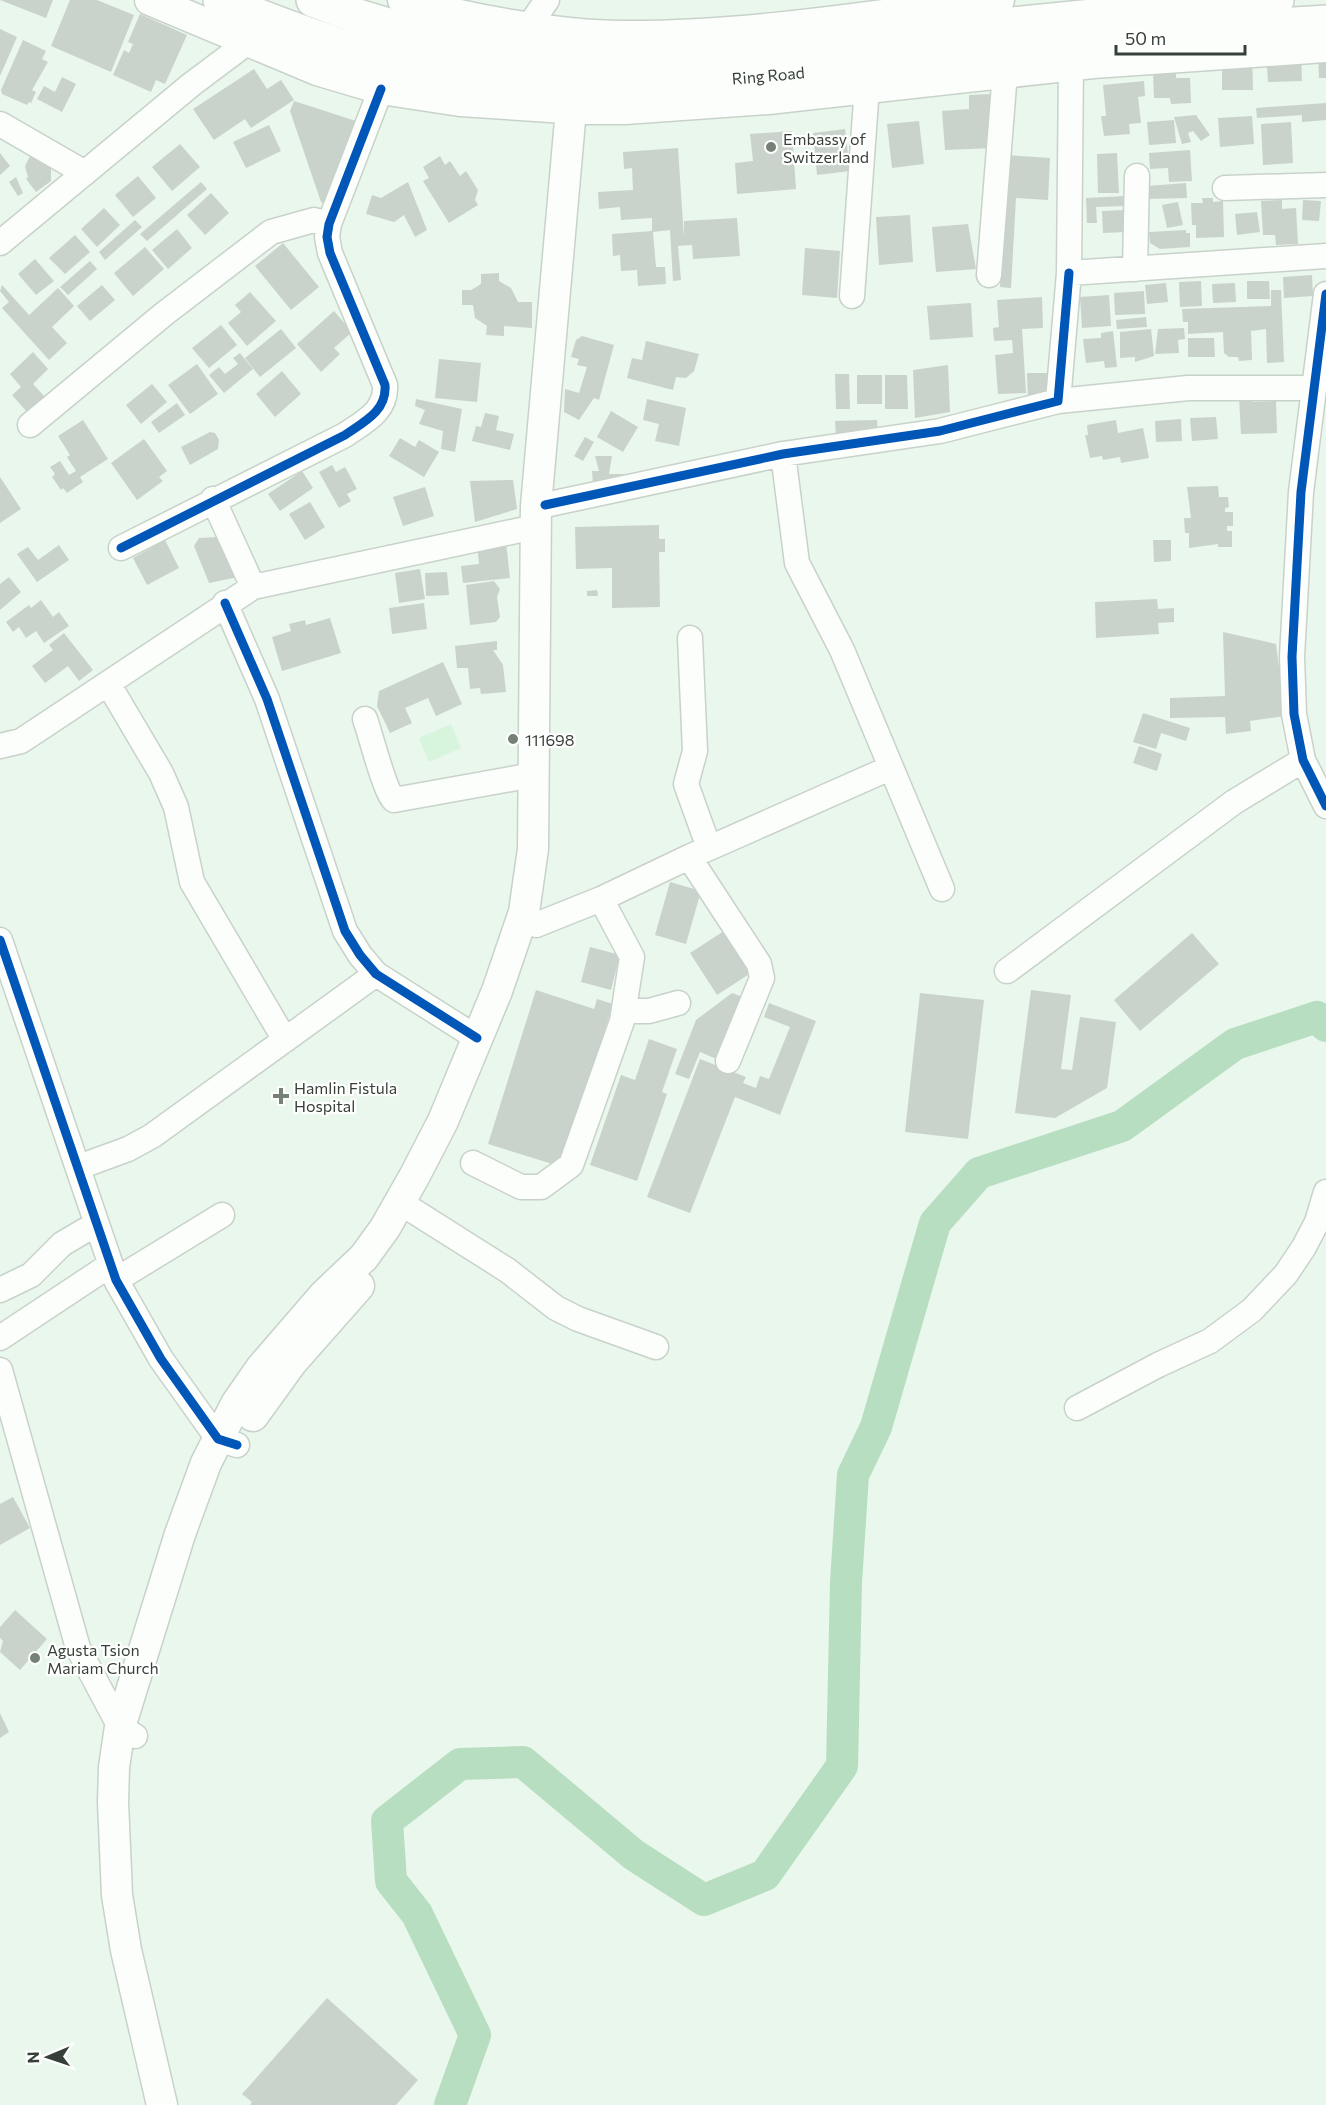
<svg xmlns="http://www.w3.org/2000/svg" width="1326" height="2105" viewBox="0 0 1326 2105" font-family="Commissioner,sans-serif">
<rect width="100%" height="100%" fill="#eaf7ec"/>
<path fill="#d7f4dd" d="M451,724L461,748L429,762L419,738Z"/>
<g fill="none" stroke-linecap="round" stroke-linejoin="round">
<path stroke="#b7dec1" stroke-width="32" d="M450,2105L475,2035L417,1914L391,1881L387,1821L460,1764L523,1762L634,1855L704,1900L765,1875L842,1766L846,1582L853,1475L876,1427L935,1223L979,1173L1122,1126L1235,1044L1317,1017L1326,1026"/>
</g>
<path fill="#c9d3cb" d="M0,0H53L46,18Z
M70,0H97L134,15L111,72L51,46Z
M140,14L187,35L165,84L156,80L151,92L113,75L124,50L129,53L133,44L128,42Z
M0,29L17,37L0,76Z
M23,40L46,51L42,59L48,62L32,90L36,92L31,103L29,102L27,105L2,94L1,90Z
M1266,53L1301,55L1302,81L1268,82Z
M1318,53H1326V78H1319Z
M1252,55L1253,90H1222V64Z
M254,69L267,89L281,80L294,100L251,128L245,119L214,140L193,109Z
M1176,72V78H1190L1191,103L1171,104L1170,98H1154L1153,73Z
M62,77L76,84L62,112L37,99L44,86L55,92Z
M1144,81L1145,96L1138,97L1141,123L1129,124L1130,134L1104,136L1101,116H1106L1103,85Z
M992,94L995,148L945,150L942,111L969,109V95Z
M294,101L359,122L327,205L321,202L290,111Z
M1326,103V120L1302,122V115L1257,118L1256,108Z
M1196,115L1210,135L1201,141L1193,131L1188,133L1191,142L1182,144L1174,117Z
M1252,116L1254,144L1220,147L1218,118Z
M1174,120L1176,143L1149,145L1147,122Z
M919,121L924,164L892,168L887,124Z
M1291,122L1293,163L1263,165L1261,124Z
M269,125L281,151L246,168L233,142Z
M845,129L850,171L817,175L813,133Z
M792,131L796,189L737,194L735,163L753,161L750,134Z
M180,144L200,167L172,191L152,167Z
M678,148L684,238V221L737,218L740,256L693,259L692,245L678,246L681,280L673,281L670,230L653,232L656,267H665L666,284L638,286L637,270L621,271L620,255L613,256L612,234L652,231V218L621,220L620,207L599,209L598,192L633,190L632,168L624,169L623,152Z
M1190,150L1192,181L1169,182L1168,168L1150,169L1149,153Z
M0,153L10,166L0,175Z
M1117,153L1119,193H1098L1097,154Z
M31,154L38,155V161L47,162L51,167V181L36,192L26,179L28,177L25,166Z
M1007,155L1050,158L1048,200L1016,198L1011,288L1000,287Z
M440,156L445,165L450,161L460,176L466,171L478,190L475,200L478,205L449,223L423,181L429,178L423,167Z
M138,176L156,198L133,217L115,195Z
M16,177L23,193L18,196L9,182Z
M201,182L207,189L147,241L140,234Z
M408,182L427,230L415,237L404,215L394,222L366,214L372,195L381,198Z
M1186,183L1187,198L1148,199L1147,186Z
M211,193L229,213L205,235L187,215Z
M1125,196V206L1096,207L1097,223H1087L1086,198Z
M1202,198H1213V202L1223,201L1224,237L1196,238V225H1192L1191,203H1203Z
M1282,200V209L1296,208L1298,244L1276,245L1275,235H1263L1261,201Z
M1303,200L1321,201L1319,221L1302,220Z
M1178,202L1183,225L1167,228L1162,205Z
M104,208L120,225L97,247L81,229Z
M1125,210L1126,232L1103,233L1102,211Z
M1257,212L1260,232L1237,235L1235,214Z
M910,215L913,262L879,265L876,217Z
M135,220L142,227L105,260L99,252Z
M968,224L976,269L936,272L932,227Z
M177,229L192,248L168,269L152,250Z
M1186,230V233H1190V247L1160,249L1150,243L1149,232Z
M75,235L90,252L65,274L49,258Z
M283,243L319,287L291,310L255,266Z
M145,247L164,269L133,296L114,273Z
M805,248L840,251L837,298L802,295Z
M35,259L54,281L36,295L18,274Z
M90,261L97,269L68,295L60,287Z
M499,273V281L511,288L518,302H532V328L504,326V336L486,335L487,326L475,318L473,305H462V290H471L481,284V274Z
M1312,275L1313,296L1284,298L1283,277Z
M1201,281L1202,306L1180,307L1179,282Z
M1247,281H1269L1270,299H1247Z
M1166,283L1168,302L1147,304L1145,285Z
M1235,283L1236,302L1213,303L1212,284Z
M2,285L29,315L58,288L74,306L52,327L67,343L49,360L2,308L9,302L0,291Z
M102,285L115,300L90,321L77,306Z
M1271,290H1281L1284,362L1267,363L1266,329L1251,331L1252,360L1239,361L1238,357H1229L1224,353L1223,332L1188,334V322H1183L1182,309L1271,306Z
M1144,291L1145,314L1115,315L1114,293Z
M250,292L276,321L247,346L228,323L241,312L235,305Z
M1109,295L1111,326L1082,328L1080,297Z
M1042,297L1043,328L1022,329L1026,393L998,394L995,355L1013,353L1012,340L994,341L993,328L999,327L997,300Z
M971,303L973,337L930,340L927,306Z
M334,311L352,332L334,348L340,354L321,372L297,344Z
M1146,317L1147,327L1117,329L1116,320Z
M221,325L237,345L209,368L192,348Z
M1184,328L1185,339L1178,340L1179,353L1155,354L1158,329Z
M281,329L296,348L260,377L245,358Z
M1151,329L1154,356L1135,362V357L1120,358V332Z
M1113,331L1117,367L1105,368L1104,361L1086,363L1083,339L1101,338V333Z
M582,336L614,345L599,400L594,398L579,420L564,412L565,389L579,393L587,367L577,365L579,359L571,357L576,340Z
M1188,338H1214L1215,357H1188Z
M646,341L699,354L694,371L686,378L676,377L673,390L627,378L632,358L642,360Z
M33,352L48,369L33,384L44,396L27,412L12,395L21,387L10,374Z
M240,353L253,369L224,393L209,375L219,367L225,374L238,364L233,358Z
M439,359L481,363L477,402L435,398Z
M197,364L218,394L190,414L168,385Z
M948,365L950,412L915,418L913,370Z
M282,371L301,394L275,417L256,394Z
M1027,373H1057V394L1028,402Z
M835,374H849L850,409H836Z
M857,375H882V404H857Z
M885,375H907L908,409H885Z
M152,384L167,402L141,424L126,405Z
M1239,397H1252L1253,402L1276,401L1277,433L1241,434Z
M416,399L462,409L455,452L441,449L443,431L419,424L425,410L415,406Z
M647,399L686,408L679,446L655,441L659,424L643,420Z
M177,403L185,415L159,433L151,422Z
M611,411L638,427L623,452L597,437Z
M485,413L499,416L496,430L514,434L510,450L472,441L476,426L481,427Z
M1216,417L1218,439L1192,441L1190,418Z
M1181,419L1182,441L1156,442L1155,421Z
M83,420L108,459L80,477L83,482L67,493L63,488L61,490L52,477L55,474L50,467L60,461L69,475L76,471L67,457L70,455L58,436Z
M877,420L878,434L836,436L835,421Z
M1116,420L1118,433L1143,428L1149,458L1121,463L1120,457L1103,460L1102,456L1090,458L1085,435H1088L1087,425Z
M210,432L215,433L219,440L218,449L190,465L181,447Z
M585,437L594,442L583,461L574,456Z
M400,438L415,447L419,440L439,452L424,477L389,456Z
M144,439L167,471L159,477L163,481L137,500L111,463Z
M595,456H612L609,474H625V480L593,484L592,471H599Z
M332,465L336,472L345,467L357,489L347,494L351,501L339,508L319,472Z
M302,471L313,488L280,511L268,494Z
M0,477L21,509L0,523Z
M513,480L517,509L475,522L470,481Z
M1218,486L1219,497H1228L1229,507L1225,508V512H1233V526H1227V531H1232V547H1218V544L1189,548V533H1185L1184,518H1191L1187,487Z
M425,487L434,516L403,526L393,497Z
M310,502L325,527L305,540L289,514Z
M659,525V539H665V552H659L660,607L612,608V568L576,569L575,527Z
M216,537L221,547L232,548L238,577L209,583L194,546L199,538Z
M165,540L179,568L147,585L133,558Z
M1153,540H1171V561L1154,562Z
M506,542L510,578L463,583L461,566L479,564L477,545Z
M59,545L69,560L37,582L17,554L28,547L38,560Z
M420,569L425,599L399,603L395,573Z
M447,572L449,595L426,596L425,573Z
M9,577L21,592L0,610V584Z
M494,581L500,589L497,597L500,617L496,622L470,625L466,585Z
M597,590L598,596H587V591Z
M1157,599L1158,609L1174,608V622L1158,623L1159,634L1096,638L1095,602Z
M41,600L53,617L59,612L69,626L44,643L36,631L26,638L19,627L13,632L6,622L29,605L31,608Z
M424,603L427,629L392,634L389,608Z
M330,618L341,653L282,671L272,637L291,631L289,624L305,620L306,625Z
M1223,632L1276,644L1285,716L1250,721L1251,731L1226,734L1225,717L1170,718V698L1225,696Z
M64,633L93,670L79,681L68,666L45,683L32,666L53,650L49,645Z
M497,641V650H493L503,665L506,692L481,694L480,688L470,689L468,668H457L455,646Z
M443,662L462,704L436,716L428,698L405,708L412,723L390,733L377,706L379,691Z
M1143,713L1190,728L1186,741L1161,733L1156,749L1133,742Z
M1139,746L1162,754L1157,771L1133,763Z
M670,882L701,891L686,944L655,935Z
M727,929L754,971L717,995L690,953Z
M1192,933L1219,964L1140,1031L1114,1000Z
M590,947L620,955L611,990L581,982Z
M536,990L594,1009L597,999L613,1004L562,1167L488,1144Z
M1031,990L1071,995L1061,1069L1072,1070L1080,1017L1116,1022L1107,1088L1055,1118L1015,1113Z
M732,993L743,997L719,1060L700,1052L689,1079L675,1074L696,1020Z
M920,993L984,1000L968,1139L905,1132Z
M769,1003L816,1021L780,1115L735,1097L690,1213L647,1197L700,1059L746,1077L743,1083L756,1088L760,1076L769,1079L790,1027L764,1017Z
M649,1039L677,1049L662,1092L667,1094L637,1181L590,1165L621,1075L635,1080Z
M13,1497L30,1528L0,1545V1504Z
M15,1610L47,1639L20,1670L0,1652L3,1641L0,1638V1627Z
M0,1713L9,1732L0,1738Z
M327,1998L418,2080L396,2105H250L252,2102L242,2094Z"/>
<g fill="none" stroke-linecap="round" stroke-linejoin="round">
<defs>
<path id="minor" d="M529,26L547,0
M1071,65L1069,273L1326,256
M0,124L85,173
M1225,188L1326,185
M0,243L192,84L248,42
M1135,269L1137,176
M989,275L1005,72
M1326,294L1301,492L1292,657L1294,714L1303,760L1326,806
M852,296L867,87
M1058,401L1188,388H1314
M30,425L164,314L271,232L314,220L329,224
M783,454L797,563L842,650L942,889
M213,499L253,587
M545,505L783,454L940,431L1058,401L1069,273
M121,548L345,435C364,422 387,411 385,385L330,253L327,237L329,224L381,89
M225,603L267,699L345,931L360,955L376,974L477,1038
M690,638L695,751L686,784L709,848
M109,685L161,773L176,807L192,882L285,1040
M365,719C370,733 386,795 394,800L533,775
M0,746L21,741L253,587L535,527
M689,857L759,964L762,978L728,1061
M536,925L601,899L689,857L890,768
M0,940L116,1280L161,1359L218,1439L237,1445
M1007,971L1234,802L1303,760
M624,1011H649L678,1003
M473,1163L521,1187H541L571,1165L622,1021L632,957L601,899
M79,1167L128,1149L152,1136L376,974
M412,1210L507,1270L556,1308L578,1319L656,1347
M116,1280L222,1215
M0,1290L31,1275L62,1244L96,1224
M0,1338L110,1265
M0,1370L78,1648L120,1727L135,1736
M1077,1408L1158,1365L1210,1341L1252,1310L1286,1274L1304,1247L1317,1222L1326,1192"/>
<path id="major" d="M150,0L317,70L381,89L460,101L580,109H625L768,99L1093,63L1326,47
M403,0C463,19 560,36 623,36C748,37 875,15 999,0
M253,1416L292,1362L359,1286
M162,2105L126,1950L117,1895L113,1802L114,1767L120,1727L180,1534L206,1463L236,1404L261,1368L324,1295L364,1257L385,1228L414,1177L443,1121L497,991L524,912L533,849L536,506L571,109"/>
<g id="highway">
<path id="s1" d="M220,0C298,33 377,60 461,75C545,90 630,85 714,79C808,72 901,61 995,49C1105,35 1215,29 1326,22"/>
<path d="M313,0C429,45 559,64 683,57C761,53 839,43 917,34C1037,21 1157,9 1277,0"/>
</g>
</defs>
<use href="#minor" stroke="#c8d2ca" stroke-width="27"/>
<use href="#major" stroke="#c8d2ca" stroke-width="33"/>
<use href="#highway" stroke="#c8d2ca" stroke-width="36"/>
<use href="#minor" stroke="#fcfefc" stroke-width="24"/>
<use href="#major" stroke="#fcfefc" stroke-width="30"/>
<use href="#highway" stroke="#fcfefc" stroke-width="33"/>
<defs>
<path id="cycleway" d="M1326,294L1301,492L1292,657L1294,714L1303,760L1326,806
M545,505L783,454L940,431L1058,401L1069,273
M121,548L345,435C364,422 387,411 385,385L330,253L327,237L329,224L381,89
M225,603L267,699L345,931L360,955L376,974L477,1038
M0,940L116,1280L161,1359L218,1439L237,1445"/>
</defs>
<use href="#cycleway" stroke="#fff" stroke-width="13"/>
<use href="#cycleway" stroke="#0057b8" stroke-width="9"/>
</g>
<g fill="#758077" stroke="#fff" stroke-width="2">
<circle cx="771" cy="147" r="6"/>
<circle cx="513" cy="739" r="6"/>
<path d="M278 1087h6v6h6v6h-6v6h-6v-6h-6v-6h6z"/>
<circle cx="35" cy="1658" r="6"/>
</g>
<g text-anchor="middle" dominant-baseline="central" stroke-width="4.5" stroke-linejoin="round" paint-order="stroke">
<g font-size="16" fill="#364038" stroke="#fff">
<text stroke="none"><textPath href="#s1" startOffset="561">Ring Road</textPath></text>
</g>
<g font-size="16" fill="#364038" stroke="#fff" text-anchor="start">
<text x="783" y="138">Embassy of<tspan x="783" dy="18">Switzerland</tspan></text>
<text x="525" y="739">111698</text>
<text x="294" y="1087">Hamlin Fistula<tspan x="294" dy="18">Hospital</tspan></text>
<text x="47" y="1649">Agusta Tsion<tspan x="47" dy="18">Mariam Church</tspan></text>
</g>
</g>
<g transform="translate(48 2057) rotate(268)" stroke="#ffffff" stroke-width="4.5" paint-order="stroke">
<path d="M0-4.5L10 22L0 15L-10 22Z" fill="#364038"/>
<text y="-9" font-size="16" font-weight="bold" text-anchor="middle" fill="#364038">N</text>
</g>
<path d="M1116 45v9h129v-9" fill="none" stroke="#364038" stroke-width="3"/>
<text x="1125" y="45" font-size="18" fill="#364038" stroke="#ffffff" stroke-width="4.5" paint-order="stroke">50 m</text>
</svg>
